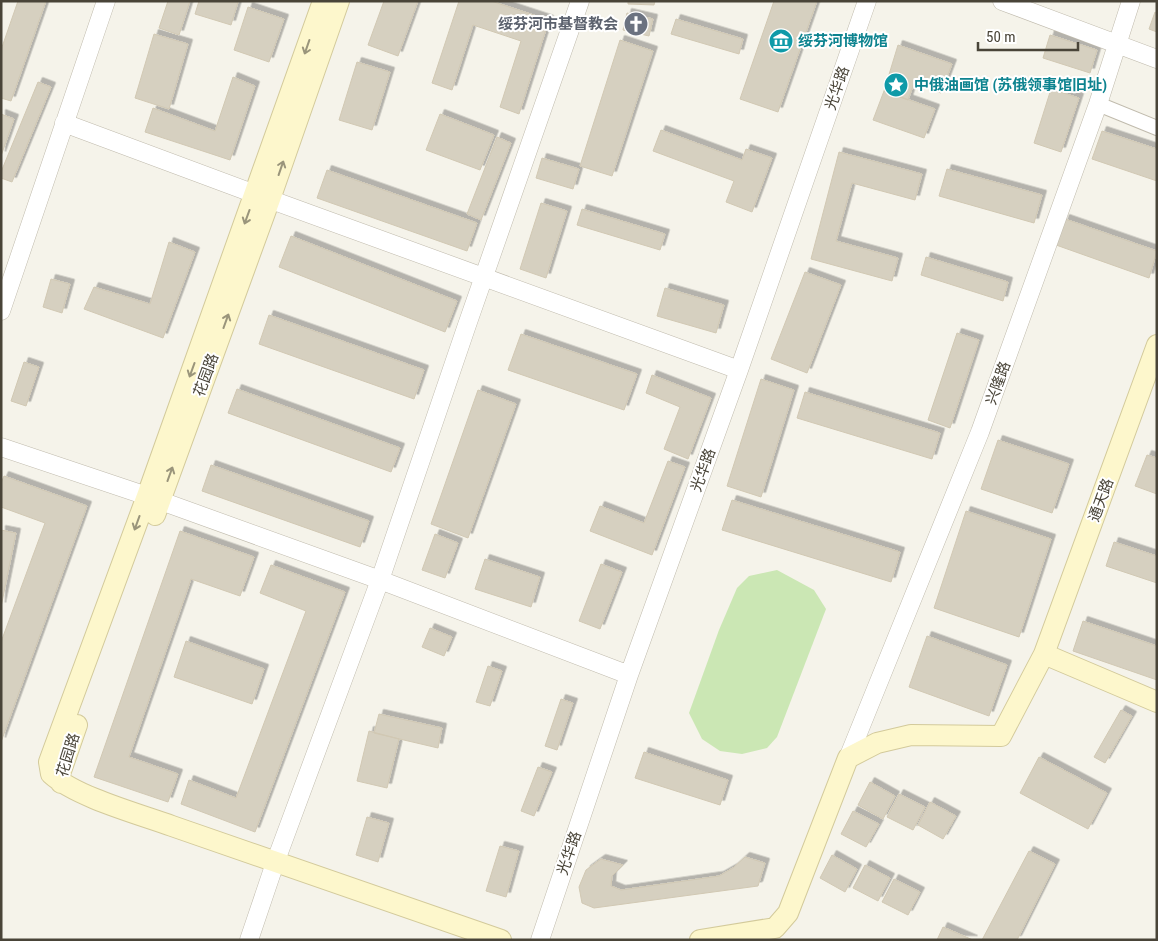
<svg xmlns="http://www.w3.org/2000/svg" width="1158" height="941" viewBox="0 0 1158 941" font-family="'Roboto Condensed','Noto Sans SC',sans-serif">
<defs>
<filter id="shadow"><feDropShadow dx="4.5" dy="-4.5" stdDeviation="0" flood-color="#0004"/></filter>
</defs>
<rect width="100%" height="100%" fill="#f5f3ea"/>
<path fill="#cbe7b4" d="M777,570L814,590L826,609L777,737L767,748L742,754L720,751L702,739L689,713L719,630L737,588L749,576Z"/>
<path fill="#d6d0c0" stroke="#d1c8b3" filter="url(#shadow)" d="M18,1H46L11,101L1,98V50Z
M168,1H190L179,35L159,28Z
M199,1L238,2L231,25L195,14Z
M384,1H418L398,56L368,45Z
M459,1H491L549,20L519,114L500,107L521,41L473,25L452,90L432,83Z
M628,1H655L654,5L628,4Z
M774,1H817L778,112L740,99Z
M248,7L284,19L269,62L234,50Z
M1155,12L1157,13V32L1149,29Z
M627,13L653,19L649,36L623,30Z
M676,19L743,39L739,54L671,34Z
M154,34L188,44L169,109L135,98Z
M1050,35L1097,50L1090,73L1043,58Z
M620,40L653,51L612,176L580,166Z
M898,45L952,64L941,93L914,83L908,100L884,91Z
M357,62L390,72L372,130L339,120Z
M233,77L255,86L230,160L145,132L153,108L215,131Z
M38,82L51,87L12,182L1,178V172Z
M1051,89L1079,98L1061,152L1034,143Z
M884,91L935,109L924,138L873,120Z
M1,114L14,119L1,156Z
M440,114L494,135L480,170L426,150Z
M661,130L742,160L746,149L772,158L752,212L726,202L734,181L653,151Z
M1102,131L1157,149V181L1092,159Z
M497,137L511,143L481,220L467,214Z
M839,152L922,174L915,200L852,183L836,241L898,258L892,281L811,259Z
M542,158L579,169L573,189L536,178Z
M947,169L1042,195L1034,223L939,196Z
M327,170L477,223L467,251L317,198Z
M541,203L567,211L546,278L520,269Z
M582,209L665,234L660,250L577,225Z
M1065,219L1157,251L1149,278L1056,245Z
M291,236L457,301L445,332L279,267Z
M169,242L195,252L163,338L84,309L94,287L150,304Z
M926,257L1008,282L1003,301L921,275Z
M805,272L841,285L807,373L771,359Z
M51,279L70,284L62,313L43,307Z
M665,288L724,305L716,333L657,316Z
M269,315L424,370L414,399L259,344Z
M957,333L979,340L950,428L928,420Z
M521,334L637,374L624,410L508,370Z
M24,362L39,367L26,406L11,401Z
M652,375L711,398L688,459L664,449L680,407L646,393Z
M761,379L794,390L761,497L727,486Z
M237,389L400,448L391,472L228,413Z
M478,390L516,404L468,538L431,524Z
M805,392L940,433L932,459L797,418Z
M998,440L1069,464L1052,513L981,489Z
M1147,455L1157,458V494L1135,486Z
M668,461L685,467L652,555L590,531L600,506L644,523Z
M211,465L369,521L360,547L202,491Z
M4,476L87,506L1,742V642L45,523L1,507V483Z
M732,500L900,552L891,582L722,530Z
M966,511L1051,539L1019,637L934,608Z
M1,530L16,533L1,607Z
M180,531L254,557L240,596L191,579L129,757L178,774L168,802L94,777Z
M435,534L458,543L445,578L422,570Z
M1114,542L1157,556V583L1106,566Z
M485,559L540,577L531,607L475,589Z
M601,564L622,572L600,629L579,621Z
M271,565L345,592L255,832L181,804L189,780L236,798L306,611L260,593Z
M1083,621L1157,646V680L1073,651Z
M430,628L452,637L444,656L422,647Z
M927,636L1007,665L989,716L909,687Z
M186,641L264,669L252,704L174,677Z
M488,666L502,671L490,706L476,702Z
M561,699L573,703L557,750L545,746Z
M1121,710L1132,716L1105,763L1094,757Z
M379,714L442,728L438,748L374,733Z
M369,731L399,739L387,788L357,781Z
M644,752L728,780L720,805L635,778Z
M1039,757L1107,793L1088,829L1020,793Z
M538,767L552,772L534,816L521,811Z
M870,782L895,796L883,819L858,805Z
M899,794L925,807L913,830L887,817Z
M930,802L956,816L943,839L918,825Z
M853,811L879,824L866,847L841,834Z
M367,817L389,823L378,862L356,855Z
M500,846L519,851L506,897L486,891Z
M1029,851L1055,864L1017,940H982Z
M832,855L857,869L845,892L820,878Z
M745,857L765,863L758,886L594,908L582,903L579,887L586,870L601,859L623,865L612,876L611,886L621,890L719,876L733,868Z
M865,865L890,878L878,901L853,888Z
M894,879L920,892L908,915L882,902Z
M943,927L973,940H937Z"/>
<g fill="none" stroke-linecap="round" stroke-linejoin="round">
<defs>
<path id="minor" d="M1098,104L1157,128"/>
<path id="tertiary" d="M1002,1L1157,59
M64,123L255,194L739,370
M1,311L106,1
M1,447L147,496L380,580L629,675
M848,758L980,432L1098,104L1131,1
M249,940L275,863L380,580L467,325L580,1
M540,940L629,675L739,370L867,1"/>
<path id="secondary" d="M323,1L147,496L53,751L49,762L51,774C76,797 139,814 172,826C282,865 392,902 501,940
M155,515L270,199L339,1
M1044,654L1157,702
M61,783L60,774L77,725
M700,940L775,928L788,913L848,758L877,743L911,735L1001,736L1044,654L1157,345"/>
</defs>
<use href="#minor" stroke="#c0bbad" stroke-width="16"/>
<use href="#tertiary" stroke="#c0bbad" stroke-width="19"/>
<use href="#secondary" stroke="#d3ca9b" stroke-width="22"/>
<use href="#minor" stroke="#fff" stroke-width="14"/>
<use href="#tertiary" stroke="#fff" stroke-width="18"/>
<use href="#secondary" stroke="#fdf7cc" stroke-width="20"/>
</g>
<defs><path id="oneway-shaft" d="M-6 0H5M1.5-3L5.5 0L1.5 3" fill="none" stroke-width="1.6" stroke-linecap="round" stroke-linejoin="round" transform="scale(1.25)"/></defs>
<g stroke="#9a957b">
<use href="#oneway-shaft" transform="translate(307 47) rotate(109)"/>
<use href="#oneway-shaft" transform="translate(281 168) rotate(-71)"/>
<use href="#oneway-shaft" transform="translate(247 217) rotate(110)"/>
<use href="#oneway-shaft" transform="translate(226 321) rotate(-70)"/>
<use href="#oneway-shaft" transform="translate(192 370) rotate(110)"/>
<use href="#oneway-shaft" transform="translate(170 474) rotate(-70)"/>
<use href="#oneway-shaft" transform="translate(137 523) rotate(110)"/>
</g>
<defs>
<symbol id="church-disc" viewBox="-11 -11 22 22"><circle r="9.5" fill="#6b7280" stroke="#fff"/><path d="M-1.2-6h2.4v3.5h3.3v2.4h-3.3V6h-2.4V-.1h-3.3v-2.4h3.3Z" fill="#fff"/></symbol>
<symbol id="museum-disc" viewBox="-11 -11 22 22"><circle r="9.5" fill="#0f9aa8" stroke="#fff"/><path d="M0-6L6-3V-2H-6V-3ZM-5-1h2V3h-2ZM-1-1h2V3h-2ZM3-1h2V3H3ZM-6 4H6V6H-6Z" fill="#fff"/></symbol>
<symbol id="sight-disc" viewBox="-11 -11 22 22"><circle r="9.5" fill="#0f9aa8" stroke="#fff"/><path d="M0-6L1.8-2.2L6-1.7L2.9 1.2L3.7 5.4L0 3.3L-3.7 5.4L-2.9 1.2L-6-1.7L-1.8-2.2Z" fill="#fff"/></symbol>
</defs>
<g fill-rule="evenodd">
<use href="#church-disc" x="622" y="10" width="28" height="28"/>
<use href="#museum-disc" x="767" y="27" width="28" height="28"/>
<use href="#sight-disc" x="882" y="71" width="28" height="28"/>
</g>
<g text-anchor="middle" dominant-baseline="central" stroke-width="4" stroke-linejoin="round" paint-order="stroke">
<g font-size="15" font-weight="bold" fill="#5b616d" stroke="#fff" text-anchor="end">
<text x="618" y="24">绥芬河市基督教会</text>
</g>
<g font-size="15" font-weight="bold" fill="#0d838f" stroke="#fff" text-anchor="start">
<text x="798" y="41">绥芬河博物馆</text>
<text x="914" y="85">中俄油画馆 (苏俄领事馆旧址)</text>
</g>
<g font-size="15" fill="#494438" stroke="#fff">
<text transform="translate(837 88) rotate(-71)">光华路</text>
<text transform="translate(206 375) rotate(-70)">花园路</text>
<text transform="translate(998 383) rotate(-70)">兴隆路</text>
<text transform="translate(703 470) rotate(-70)">光华路</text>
<text transform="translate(1101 500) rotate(-70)">通天路</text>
<text transform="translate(68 755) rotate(-73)">花园路</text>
<text transform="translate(569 853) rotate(-71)">光华路</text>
</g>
</g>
<rect width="1158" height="941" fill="none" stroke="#494438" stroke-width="5"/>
<path d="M978 42v8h100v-8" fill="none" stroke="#494438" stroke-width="2.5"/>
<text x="986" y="42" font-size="15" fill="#494438" stroke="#ffffff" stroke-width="4" paint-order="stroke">50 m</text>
</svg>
